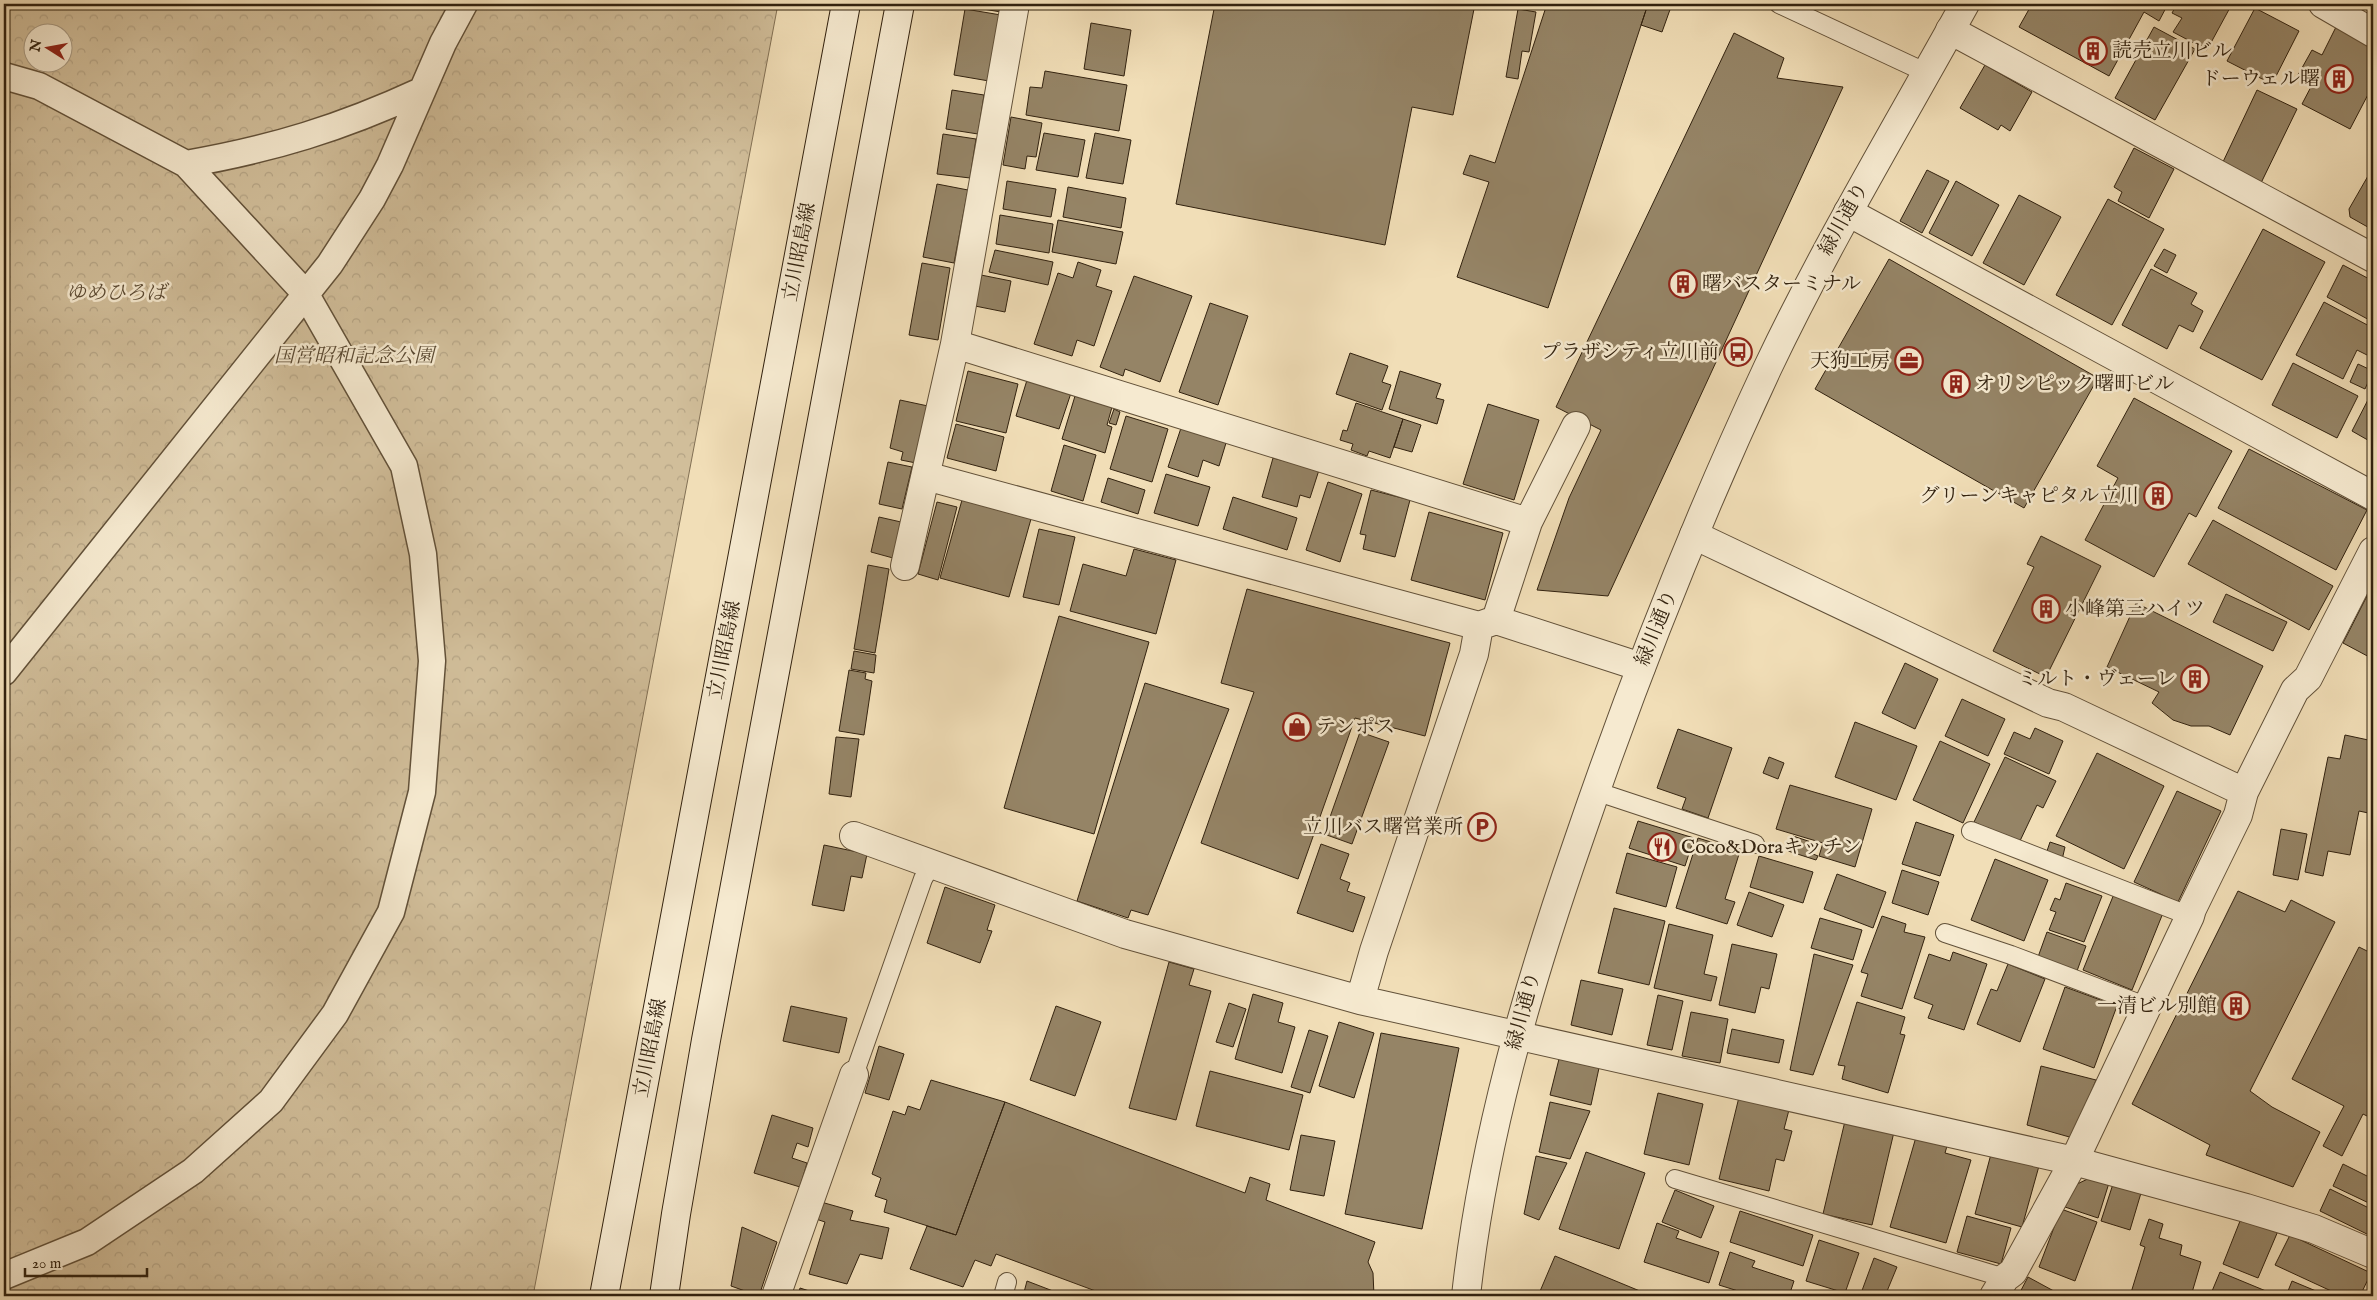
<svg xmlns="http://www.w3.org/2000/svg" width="2377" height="1300" viewBox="0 0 2377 1300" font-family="'IM FELL English','Noto Serif JP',serif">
<defs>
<pattern id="forest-crowns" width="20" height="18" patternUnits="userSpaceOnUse" patternTransform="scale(1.25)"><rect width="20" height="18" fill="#d1be9a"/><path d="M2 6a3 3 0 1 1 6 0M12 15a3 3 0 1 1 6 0" fill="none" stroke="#b4a384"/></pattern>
</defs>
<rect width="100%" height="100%" fill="#f1deb7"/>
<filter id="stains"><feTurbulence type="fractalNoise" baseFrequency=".004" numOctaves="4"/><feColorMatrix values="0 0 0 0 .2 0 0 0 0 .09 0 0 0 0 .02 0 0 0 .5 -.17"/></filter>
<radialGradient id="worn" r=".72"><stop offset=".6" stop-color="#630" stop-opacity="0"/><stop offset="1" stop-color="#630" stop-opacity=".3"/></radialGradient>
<path fill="url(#forest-crowns)" stroke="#827054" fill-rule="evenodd" d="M4,4H778L533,1296H4ZM32,32H62V62H32Z"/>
<path fill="#958466" stroke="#32220f" d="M965,4H1003L1001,12L965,6Z
M1215,4H1475L1453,115L1412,107L1385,245L1176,204Z
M1536,4H1648L1548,308L1457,277L1489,182L1463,174L1470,155L1495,163L1546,7Z
M1648,4H1672L1662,32L1641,25Z
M2032,4H2168L2159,21L2144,12L2109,76L2019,27Z
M2177,4H2232L2207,50L2173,32L2182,18L2172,13Z
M2255,8L2299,31L2272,84L2227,61Z
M965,9L1001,15L989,81L954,75Z
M1518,9L1536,12L1529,52L1522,51L1518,79L1506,77Z
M1091,23L1131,30L1124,76L1084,69Z
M2154,27L2195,49L2155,120L2115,98Z
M2336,27L2373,47V85L2350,129L2302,104L2313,83L2298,75L2312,50L2322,55Z
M1734,33L1784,58L1777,78L1843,87L1608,596L1537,590L1569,498L1601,430L1556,407Z
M1985,65L2032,92L2010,131L2001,125L1998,130L1960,108Z
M1045,71L1127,85L1119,131L1026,115L1030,87L1042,88Z
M952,90L984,95L978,134L946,129Z
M2257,90L2297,109L2261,183L2222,164Z
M1011,117L1042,123L1036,157L1027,156L1025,169L1003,165Z
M1044,133L1085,140L1078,177L1036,170Z
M1095,133L1131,140L1123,184L1086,178Z
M943,134L976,139L970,178L937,174Z
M2134,148L2174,169L2149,218L2118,201L2122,192L2114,187Z
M2372,169L2373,170V230L2350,217L2349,209Z
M1927,170L1949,181L1922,233L1900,221Z
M1007,181L1056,189L1051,217L1003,209Z
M1956,181L1999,205L1972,256L1929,233Z
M937,184L968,190L954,263L923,257Z
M1068,187L1126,198L1121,228L1063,217Z
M2019,195L2061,217L2024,285L1983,263Z
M2108,199L2164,229L2112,325L2056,295Z
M1000,215L1053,224L1049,253L996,244Z
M1058,220L1123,232L1116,264L1052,252Z
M2263,229L2325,262L2262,380L2200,348Z
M2164,249L2176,255L2167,273L2154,266Z
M995,250L1053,262L1048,285L989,272Z
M1889,259L2098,378L2024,508L1815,389Z
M1078,262L1101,270L1096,286L1112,291L1094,346L1077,340L1072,356L1034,344L1058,273L1073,278Z
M922,263L950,268L938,340L909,335Z
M2343,265L2373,281V322L2327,297Z
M2151,269L2197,293L2191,304L2203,311L2193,332L2179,325L2167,349L2122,325Z
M981,275L1011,281L1005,312L975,306Z
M1134,276L1192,296L1160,382L1125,369L1123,376L1100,367Z
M2324,302L2373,328V358L2357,350L2343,379L2296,355Z
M1210,303L1248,316L1218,405L1179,392Z
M1350,353L1388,366L1382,382L1391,385L1382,410L1336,394Z
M2293,363L2358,396L2337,438L2272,405Z
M2358,364L2373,371L2365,389L2350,382Z
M968,371L1018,384L1006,433L956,421Z
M1400,371L1441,384L1436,398L1444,400L1437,424L1389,409Z
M1027,380L1071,393L1059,429L1016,416Z
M2373,390V443L2352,431Z
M1075,396L1112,407L1107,425L1112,427L1105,453L1062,439Z
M2134,398L2232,451L2196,517L2189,513L2154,577L2085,540L2118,478L2097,466Z
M900,400L928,406L916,463L901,460L903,452L890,448Z
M1356,403L1403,419L1390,458L1369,451L1367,456L1351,450L1353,444L1340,440L1343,430L1347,431Z
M1488,404L1539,420L1514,500L1463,484Z
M1114,409L1120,412L1116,425L1109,423Z
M1126,416L1168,429L1152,482L1110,469Z
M1403,419L1421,425L1412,452L1394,447Z
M956,424L1004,437L996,471L947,458Z
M1181,428L1226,443L1219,466L1203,460L1198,477L1168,467Z
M1064,445L1096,455L1083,501L1051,491Z
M2249,449L2367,510L2336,570L2218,508Z
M1273,458L1319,470L1310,498L1300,495L1297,507L1262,497Z
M888,462L912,467L902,509L879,504Z
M1166,474L1210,487L1198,526L1154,513Z
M1108,478L1145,490L1138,514L1101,502Z
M1328,482L1362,494L1340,562L1306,550Z
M1371,490L1410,500L1395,557L1363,549L1366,535L1360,534Z
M1233,497L1297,518L1287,550L1223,529Z
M962,500L1031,519L1009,597L940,578Z
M937,502L957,507L938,580L918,574Z
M1429,512L1503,533L1485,600L1411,580Z
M879,517L901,522L893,558L871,552Z
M2213,520L2333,586L2309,630L2188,564Z
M1039,529L1075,537L1059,605L1023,597Z
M2041,536L2101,566L2046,677L1993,651L2034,567L2027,564Z
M1134,549L1176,560L1156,634L1070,611L1083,564L1126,576Z
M868,565L889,569L875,653L854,649Z
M1247,589L1450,643L1425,736L1355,718L1298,879L1201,843L1254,692L1221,683Z
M2226,594L2287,622L2273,651L2213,622Z
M2367,596L2373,599V659L2343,643Z
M2136,603L2263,666L2230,735L2209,726H2191L2173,720L2152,703L2159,692L2107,667Z
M1059,616L1149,642L1094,834L1004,808Z
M854,651L876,655L874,673L851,669Z
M1905,663L1938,679L1915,729L1882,713Z
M849,670L866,673L865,679L872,681L864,735L839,731Z
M1145,683L1229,709L1148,915L1131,910L1128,918L1077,901Z
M1962,699L2005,719L1988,756L1945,736Z
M1855,722L1917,746L1896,800L1835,777Z
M2035,728L2063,741L2049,774L2004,754L2014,732L2030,739Z
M1678,729L1732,748L1708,818L1682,809L1686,798L1657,788Z
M1360,732L1389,742L1352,844L1324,834Z
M2345,735L2373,741V814L2359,811L2350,855L2328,851L2323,876L2305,872L2328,757L2340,759Z
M836,737L859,739L851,797L829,794Z
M1940,741L1990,764L1963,823L1913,800Z
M2097,753L2164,786L2124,869L2056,836Z
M1769,757L1784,763L1778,779L1763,773Z
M2005,757L2056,781L2043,808L2037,805L2019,843L1974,822Z
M1790,785L1872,809L1855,867L1819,856L1823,843L1776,829Z
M2177,791L2221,811L2178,902L2134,882Z
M1638,821L1694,838L1685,866L1629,848Z
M1916,822L1954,835L1940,876L1902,864Z
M2281,829L2307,834L2298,880L2273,875Z
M1793,836L1817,844L1813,854L1818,856L1816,860L1788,851Z
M1698,838L1740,851L1725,899L1735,902L1727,924L1676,908Z
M2050,842L2065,847L2062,860L2046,854Z
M1321,844L1349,854L1340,879L1350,883L1347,891L1365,897L1353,932L1297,913Z
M824,845L867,854L862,878L851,876L844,911L812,905Z
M1627,853L1677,867L1666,907L1616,893Z
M1759,856L1813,872L1803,903L1750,887Z
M1995,859L2048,880L2024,941L1971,920Z
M1902,870L1939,882L1928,915L1892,903Z
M1837,874L1886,892L1873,928L1824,909Z
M2066,883L2102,896L2084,942L2049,930L2056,912L2050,910L2055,898L2060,900Z
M945,887L995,905L987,930L992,931L980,963L927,943Z
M2238,891L2285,912L2291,900L2335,922L2250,1091L2272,1107L2320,1132L2293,1187L2206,1155L2210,1145L2132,1104Z
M1749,892L1784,905L1772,937L1737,925Z
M2114,894L2163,913L2132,990L2083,970Z
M1614,908L1665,921L1649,985L1598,973Z
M1882,916L1906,924L1904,932L1925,937L1902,1009L1861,996L1868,974L1861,972Z
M1820,918L1862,930L1853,960L1811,948Z
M1669,924L1713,935L1704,974L1717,977L1711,1001L1654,988Z
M2047,932L2086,946L2077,971L2038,957Z
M1732,944L1777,954L1769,989L1761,987L1755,1013L1719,1005Z
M2359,947L2373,954V1119L2363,1114L2342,1156L2323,1146L2344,1106L2292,1079Z
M1953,952L1987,964L1964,1030L1928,1018L1933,1005L1914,998L1929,954L1950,961Z
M1814,954L1853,965L1813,1075L1790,1070Z
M1169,962L1194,969L1189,985L1211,991L1176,1120L1129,1108Z
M2008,964L2045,979L2020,1042L1977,1024L1991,989L1997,991Z
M1581,980L1623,989L1612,1035L1571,1025Z
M2065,987L2117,1006L2094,1068L2043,1049Z
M1253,994L1283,1003L1278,1022L1295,1027L1282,1073L1235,1059Z
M1658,995L1683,1001L1672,1050L1647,1045Z
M1857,1002L1905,1017L1900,1034L1905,1035L1888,1093L1842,1079L1845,1066L1838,1065Z
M1229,1003L1246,1009L1233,1047L1216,1042Z
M791,1006L847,1018L839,1053L783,1041Z
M1056,1006L1101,1022L1075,1096L1030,1080Z
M1691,1012L1728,1019L1720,1063L1682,1056Z
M1339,1022L1374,1033L1354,1098L1319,1086Z
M1732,1029L1784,1040L1779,1063L1727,1053Z
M1309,1030L1328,1036L1310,1093L1291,1087Z
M1381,1033L1459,1048L1422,1229L1345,1214Z
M879,1046L904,1054L889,1100L865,1093Z
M1559,1059L1599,1068L1591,1105L1550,1095Z
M2041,1066L2096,1080L2073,1138L2027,1125Z
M1210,1071L1303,1095L1289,1150L1196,1126Z
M931,1080L1005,1102L956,1235L884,1212L887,1200L875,1196L881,1178L872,1174L893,1111L905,1115L908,1106L920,1110Z
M1658,1093L1703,1104L1689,1165L1644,1154Z
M1740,1093L1790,1106L1784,1129L1792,1131L1784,1161L1776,1159L1769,1191L1719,1179Z
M1005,1102L1245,1193L1250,1177L1270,1184L1266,1200L1375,1242L1368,1262L1373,1273L1374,1296H1109L996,1254L991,1266L975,1260L963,1287L910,1269L927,1226L956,1235Z
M1550,1102L1590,1111L1570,1159L1539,1152Z
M772,1115L813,1128L808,1147L797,1143L792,1158L807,1163L800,1187L754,1173Z
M1845,1121L1894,1132L1872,1225L1823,1214Z
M1301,1135L1335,1141L1324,1196L1290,1190Z
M1916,1137L1947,1146L1945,1153L1971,1160L1946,1243L1890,1227Z
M1586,1152L1645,1173L1619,1249L1559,1229Z
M1991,1154L2039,1166L2022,1227L1975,1214Z
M1536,1156L1567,1163L1539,1220L1524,1214Z
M2343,1164L2373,1179V1205L2333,1186Z
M2092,1177L2109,1183L2098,1218L2065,1207L2075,1185Z
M2113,1184L2141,1193L2130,1230L2101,1221Z
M2330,1189L2373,1210V1237L2320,1211Z
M1675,1190L1714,1206L1701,1238L1662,1222Z
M821,1202L853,1211L850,1220L889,1228L882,1259L860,1254L847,1284L809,1274L825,1222L816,1219Z
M2061,1209L2097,1222L2075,1281L2039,1267Z
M1740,1211L1813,1235L1803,1266L1730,1242Z
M1967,1216L2011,1228L2001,1264L1957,1252Z
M2242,1216L2278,1231L2258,1278L2223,1264Z
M2149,1219L2163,1224L2159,1238L2182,1245L2180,1255L2201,1262L2191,1296H2130L2145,1247L2140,1245Z
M1657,1223L1679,1231L1676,1238L1719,1252L1709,1283L1644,1262Z
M742,1227L777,1242L759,1296L731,1286Z
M2290,1235L2371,1273L2360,1296H2342L2275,1265Z
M1819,1240L1859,1253L1845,1293L1806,1281Z
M1730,1252L1755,1261L1752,1267L1794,1281L1789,1296H1754L1719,1285Z
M1555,1256L1652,1296H1538Z
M1874,1258L1897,1267L1885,1296H1860Z
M2220,1272L2278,1296H2210Z
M2028,1277L2063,1296H2018Z
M1027,1281L1066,1296H1023Z
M2292,1281L2328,1296H2286Z
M800,1288L825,1296H798Z"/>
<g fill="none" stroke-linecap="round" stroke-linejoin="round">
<defs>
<path id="service" d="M1779,4L1927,73
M1595,791L1755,844
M1971,831L2190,916
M1945,933L2011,955L2148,1007
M854,1075L923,879L931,865
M1675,1179L2005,1278
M1003,1296L1007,1282"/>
<path id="pedestrian" d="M4,76L39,86L186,164L305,293L404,466L423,554L432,661L422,792L391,912L335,1014L271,1101L193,1171L87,1242L4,1276
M186,164C272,149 341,128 421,91
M4,672L330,264L372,199L390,165L443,43L464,4"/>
<path id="minor" d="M2323,4L2373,33
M1950,30L2373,258
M1848,212L2373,496
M955,344L1528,522
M1576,426L1528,522L1496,620L1641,667
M926,476L1479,626L1496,620
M1694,535L2048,703L2064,707L2244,792
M905,566L955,344L1015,4
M854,836L1125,934L1360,1000L2074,1161L2246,1208L2314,1229L2373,1254
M1360,1000L1374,951L1474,654L1479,626
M776,1296L854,1075
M1994,1296L2005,1278L2013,1272L2074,1161L2190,916L2192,909L2238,815L2244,792L2295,690L2308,678L2373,551"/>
<path id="tertiary" d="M1466,1296C1483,1140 1527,989 1578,842C1633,681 1696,521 1768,367C1827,243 1898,125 1965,4"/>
<path id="secondary" d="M604,1296L846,4
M664,1296L676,1214L706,1040L900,4"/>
</defs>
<use href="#service" stroke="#625139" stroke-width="20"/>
<use href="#pedestrian" stroke="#625139" stroke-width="29"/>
<use href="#minor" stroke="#625139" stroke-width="30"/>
<use href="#tertiary" stroke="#625139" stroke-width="30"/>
<use href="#secondary" stroke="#32220f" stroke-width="30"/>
<use href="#service" stroke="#f6ead0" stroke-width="18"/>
<use href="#pedestrian" stroke="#f6ead0" stroke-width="26"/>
<use href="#minor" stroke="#f6ead0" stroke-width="28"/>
<use href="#tertiary" stroke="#f6ead0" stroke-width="28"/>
<use href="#secondary" stroke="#f6ead0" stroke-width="28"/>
</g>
<defs>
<symbol id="building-ring" viewBox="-11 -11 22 22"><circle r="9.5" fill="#f6ead0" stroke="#8f2418" stroke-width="1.5"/><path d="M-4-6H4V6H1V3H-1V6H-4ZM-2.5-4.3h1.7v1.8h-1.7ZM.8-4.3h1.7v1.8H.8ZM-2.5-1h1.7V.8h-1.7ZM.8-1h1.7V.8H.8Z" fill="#8f2418"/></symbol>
<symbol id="bus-ring" viewBox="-11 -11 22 22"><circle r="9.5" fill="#f6ead0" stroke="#8f2418" stroke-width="1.5"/><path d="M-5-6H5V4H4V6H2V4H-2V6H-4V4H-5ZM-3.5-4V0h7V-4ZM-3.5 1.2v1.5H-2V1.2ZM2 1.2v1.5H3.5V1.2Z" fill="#8f2418"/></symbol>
<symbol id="office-ring" viewBox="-11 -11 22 22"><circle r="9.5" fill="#f6ead0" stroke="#8f2418" stroke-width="1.5"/><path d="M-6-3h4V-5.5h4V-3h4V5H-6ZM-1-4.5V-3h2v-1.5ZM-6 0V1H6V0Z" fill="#8f2418"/></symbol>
<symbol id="shop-ring" viewBox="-11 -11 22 22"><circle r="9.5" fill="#f6ead0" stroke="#8f2418" stroke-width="1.5"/><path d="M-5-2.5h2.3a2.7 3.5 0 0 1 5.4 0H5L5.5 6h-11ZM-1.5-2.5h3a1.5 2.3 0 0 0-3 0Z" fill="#8f2418"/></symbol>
<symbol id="parking-ring" viewBox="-11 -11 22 22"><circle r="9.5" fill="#f6ead0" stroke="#8f2418" stroke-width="1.5"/><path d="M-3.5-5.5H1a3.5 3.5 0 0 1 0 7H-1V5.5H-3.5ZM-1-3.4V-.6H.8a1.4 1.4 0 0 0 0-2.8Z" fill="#8f2418"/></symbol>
<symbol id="restaurant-ring" viewBox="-11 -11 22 22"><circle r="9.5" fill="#f6ead0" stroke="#8f2418" stroke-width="1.5"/><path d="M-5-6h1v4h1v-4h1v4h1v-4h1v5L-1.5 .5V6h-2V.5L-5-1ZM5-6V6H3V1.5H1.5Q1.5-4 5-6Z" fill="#8f2418"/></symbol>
</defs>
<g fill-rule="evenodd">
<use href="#building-ring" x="2077" y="35" width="32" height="32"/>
<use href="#building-ring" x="2323" y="63" width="32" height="32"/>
<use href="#building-ring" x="1667" y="268" width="32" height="32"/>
<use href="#bus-ring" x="1722" y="336" width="32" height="32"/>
<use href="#office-ring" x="1893" y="345" width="32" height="32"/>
<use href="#building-ring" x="1940" y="368" width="32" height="32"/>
<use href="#building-ring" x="2142" y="480" width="32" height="32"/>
<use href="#building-ring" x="2030" y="593" width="32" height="32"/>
<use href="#building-ring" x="2179" y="663" width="32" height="32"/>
<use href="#shop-ring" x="1281" y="711" width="32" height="32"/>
<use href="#parking-ring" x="1466" y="811" width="32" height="32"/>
<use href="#restaurant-ring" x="1646" y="831" width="32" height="32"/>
<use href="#building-ring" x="2220" y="990" width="32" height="32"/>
</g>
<g text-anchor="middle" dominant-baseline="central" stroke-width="5" stroke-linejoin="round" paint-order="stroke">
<g font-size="20" fill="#32220f" stroke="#f6ead0" text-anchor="end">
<text x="2112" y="51" text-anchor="start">読売立川ビル</text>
<text x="2320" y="79">ドーウェル曙</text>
<text x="1702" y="284" text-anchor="start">曙バスターミナル</text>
<text x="1719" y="352">プラザシティ立川前</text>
<text x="1890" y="361">天狗工房</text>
<text x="1975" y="384" text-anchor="start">オリンピック曙町ビル</text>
<text x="2139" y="496">グリーンキャピタル立川</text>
<text x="2065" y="609" text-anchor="start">小峰第三ハイツ</text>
<text x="2176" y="679">ミルト・ヴェーレ</text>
<text x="1316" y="727" text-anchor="start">テンポス</text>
<text x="1463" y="827">立川バス曙営業所</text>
<text x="1681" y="847" text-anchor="start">Coco&amp;Doraキッチン</text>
<text x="2217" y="1006">一清ビル別館</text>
</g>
<g font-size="20" fill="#32220f" stroke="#f6ead0">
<text transform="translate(1844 219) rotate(-61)">緑川通り</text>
<text transform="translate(800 252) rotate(-79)">立川昭島線</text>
<text transform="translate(1657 628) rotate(-68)">緑川通り</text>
<text transform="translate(725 650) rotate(-79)">立川昭島線</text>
<text transform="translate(1524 1011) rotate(-75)">緑川通り</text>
<text transform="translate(651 1048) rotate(-79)">立川昭島線</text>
</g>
<g font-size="20" font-style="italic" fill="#5a4932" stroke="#f6ead0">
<text x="116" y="293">ゆめひろば</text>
<text x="354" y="356">国営昭和記念公園</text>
</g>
</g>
<rect width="2377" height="1300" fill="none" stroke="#f1deb7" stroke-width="20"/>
<rect x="5" y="5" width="2367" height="1290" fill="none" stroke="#32220f" stroke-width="2.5"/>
<rect x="10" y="10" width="2357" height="1280" fill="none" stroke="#32220f"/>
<g transform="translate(48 48) rotate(281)"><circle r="24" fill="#f6ead0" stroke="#a89a83"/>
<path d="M0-4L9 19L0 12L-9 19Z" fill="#8f2418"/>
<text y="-8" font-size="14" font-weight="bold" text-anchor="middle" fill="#32220f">N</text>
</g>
<path d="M25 1268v8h122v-8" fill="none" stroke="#32220f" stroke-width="2.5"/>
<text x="32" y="1268" font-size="15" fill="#32220f" stroke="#f6ead0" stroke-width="4" paint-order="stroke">20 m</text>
<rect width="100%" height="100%" filter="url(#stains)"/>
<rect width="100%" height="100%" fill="url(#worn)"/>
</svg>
